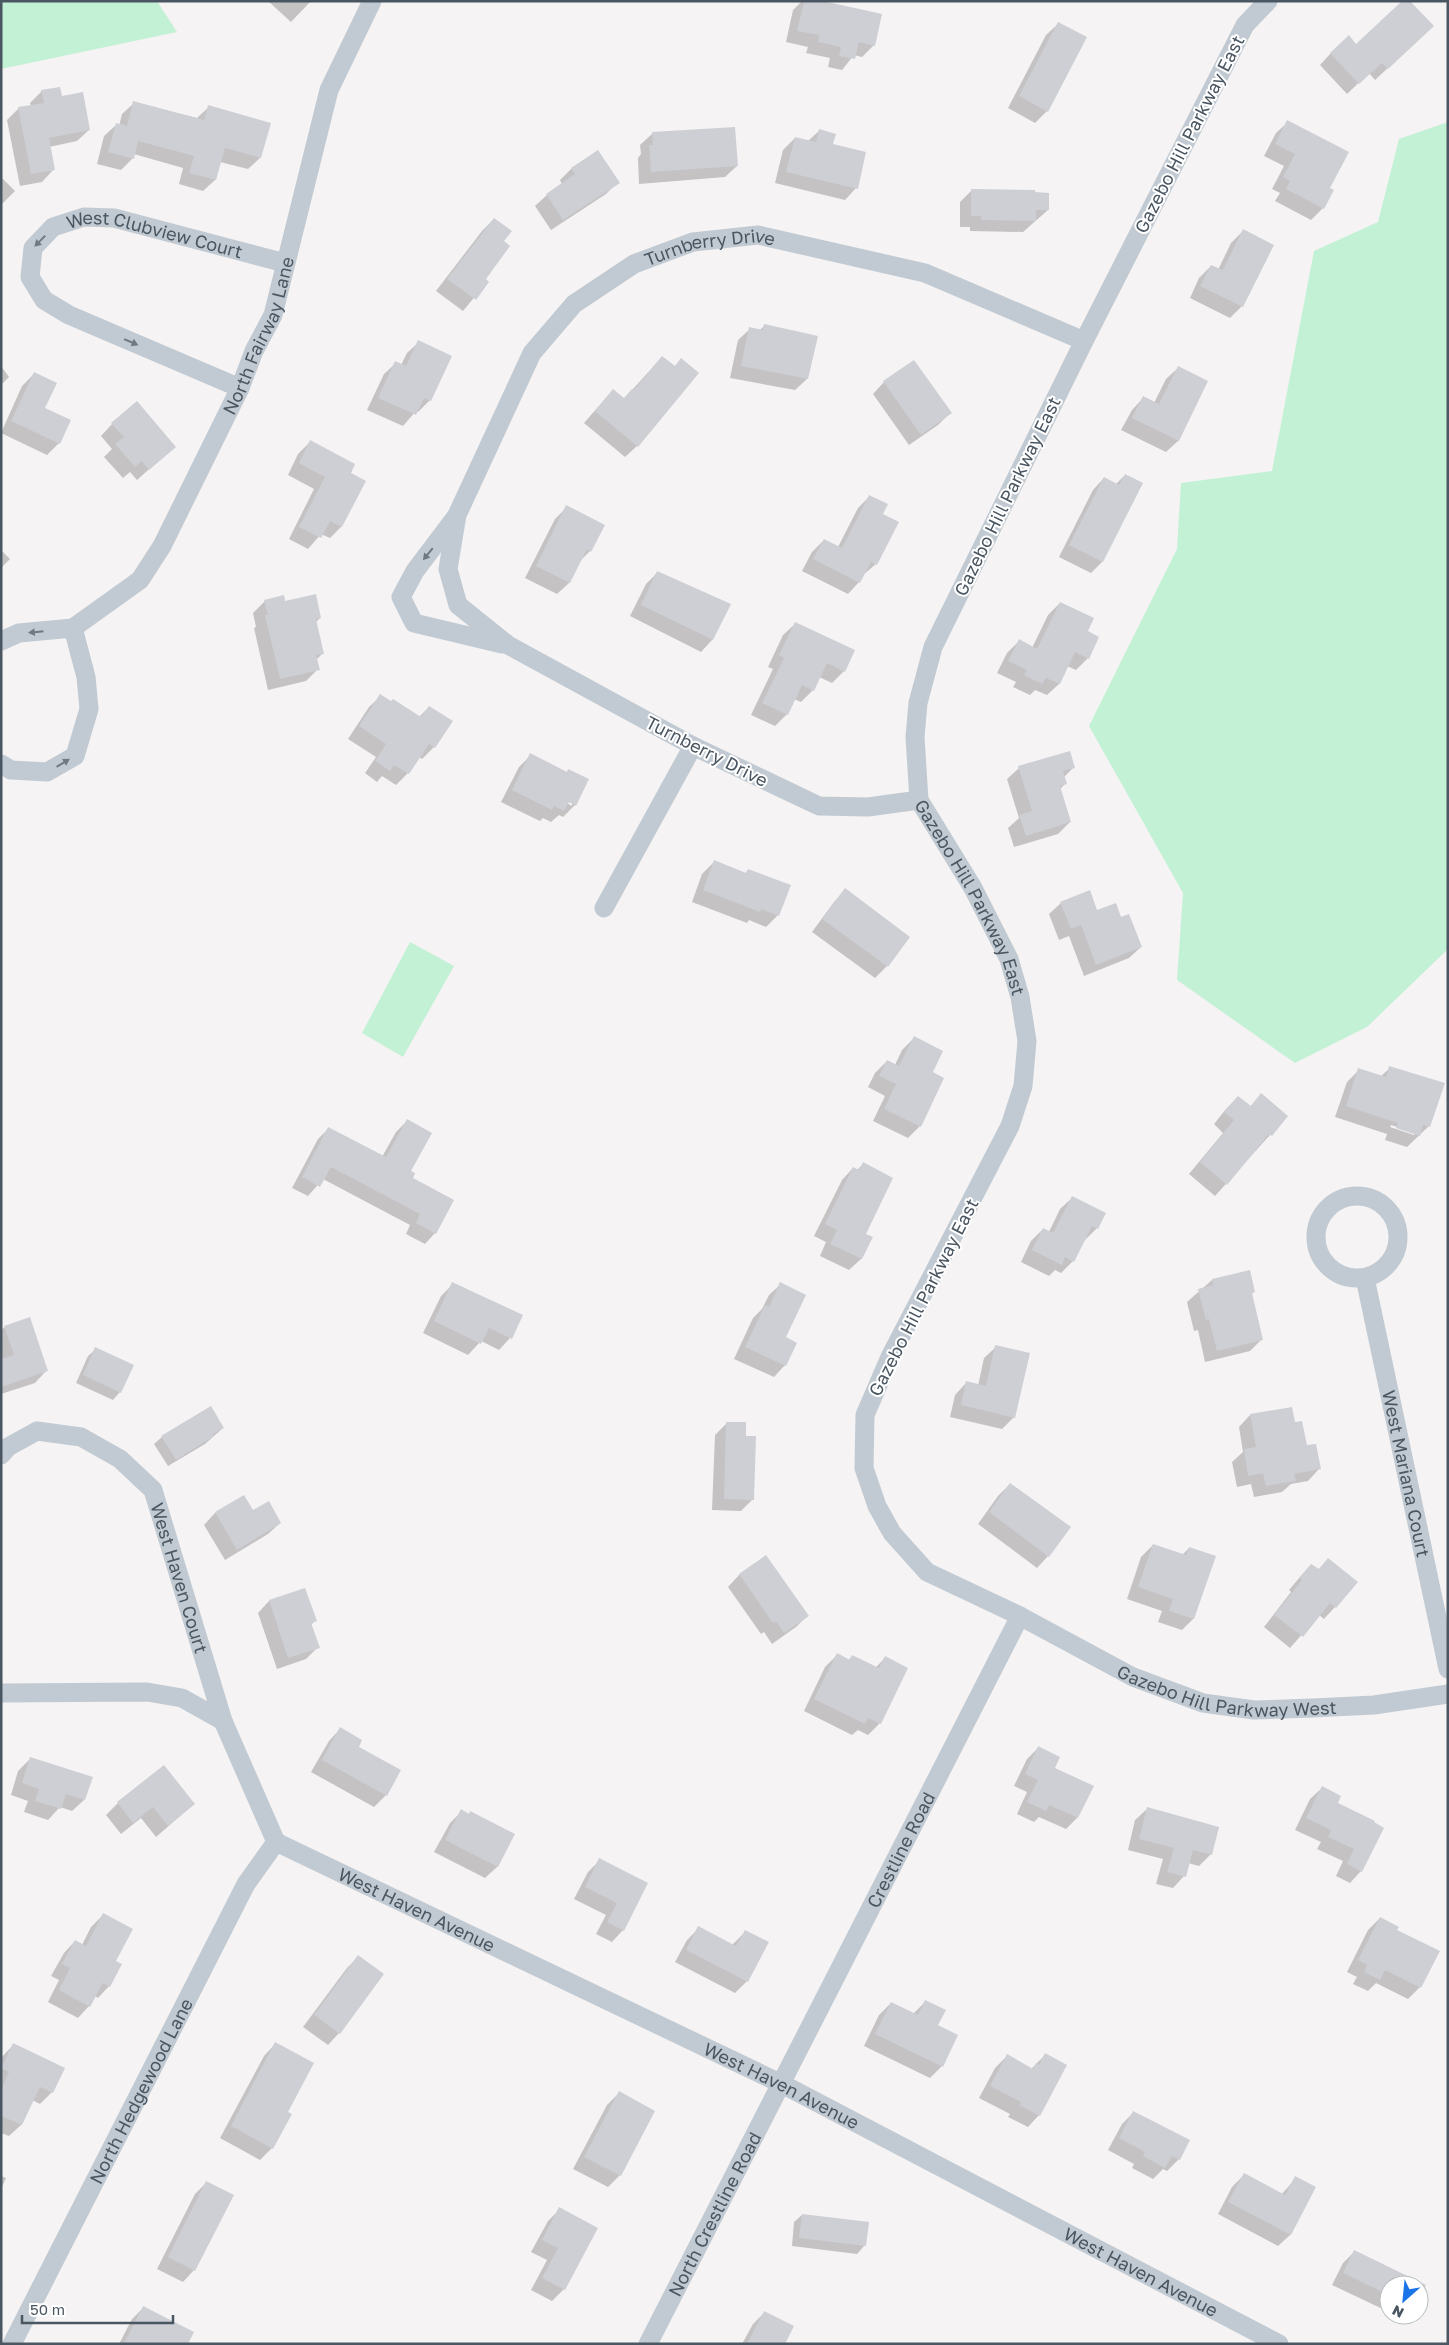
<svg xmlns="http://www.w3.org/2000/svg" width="1449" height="2345" viewBox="0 0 1449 2345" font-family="'Golos Text',sans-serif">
<rect width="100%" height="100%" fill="#f5f3f3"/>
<path fill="#c3f1d5" d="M1,1H157L177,32L1,69Z
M1448,122V949L1367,1027L1295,1063L1177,980L1183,893L1089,726L1177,549L1181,483L1272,471L1314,251L1378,222L1399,139Z
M410,942L454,966L403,1057L362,1033Z"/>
<path fill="#0003" fill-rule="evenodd" d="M268,1H311L291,22Z
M802,1H817L874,45L862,57L854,55L842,70L828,67L830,58L806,53L808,47L786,42L793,10Z
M1058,24L1047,111L1035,123L1008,108L1046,35Z
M1420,38L1375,80L1369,73L1347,94L1320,65L1331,53Z
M42,91L61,97L89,130L77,141L49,147L53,170L42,182L20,186L7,120L19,108L31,106L30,103Z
M134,103L197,118L209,107L260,158L248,169L220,162L215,180L203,191L179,184L183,168L134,154L132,159L121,170L97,164L104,136L116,125L119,126L122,114Z
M1288,122L1329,188L1323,208L1311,220L1275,201L1280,193L1272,189L1284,166L1264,156L1276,133Z
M819,131L832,145L856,188L845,200L775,183L783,150L795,138L808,141Z
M652,134L737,166L725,177L639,184L638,158L641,154L640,145Z
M598,151L618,182L606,194L551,230L535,206L547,195L562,184L560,180L571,169Z
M1,177L15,191L1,205Z
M972,190L1034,194L1048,210L1023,232L970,231V227H960V202Z
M494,219L502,241L484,279L487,282L463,311L436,291L482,231Z
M1243,231L1242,306L1230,318L1190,298L1199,278L1211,266L1218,270L1231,243Z
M765,325L807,379L795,390L730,378L738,340L750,329L759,331Z
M419,342L430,400L418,412L416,411L403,426L367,410L384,374L396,363L401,365L407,353Z
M662,357L637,446L625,457L584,423L613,390L624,399Z
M1,366L9,377L1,385Z
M1178,368L1207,382L1178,441L1166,452L1121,430L1132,410L1143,398L1154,403L1166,379Z
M34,374L44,409L59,443L47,455L1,433L22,386Z
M884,382L950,413L938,425L909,445L873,394Z
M112,424L174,447L137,480L130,472L123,478L104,457L112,449L101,436Z
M310,442L349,474L364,482L341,527L330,538L321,534L308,549L289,539L314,489L288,475L298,454Z
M1125,475L1102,562L1091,573L1059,557L1093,490L1104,478L1116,484Z
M870,496L881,514L876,564L863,575L859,582L848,594L802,571L812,552L824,540L838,547L858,508Z
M567,507L590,551L580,561L569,583L557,594L525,578L555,519Z
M1,550L10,559L1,568Z
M658,572L730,605L712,640L701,652L630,616L646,584Z
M265,601L284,602L320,618L316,622L323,653L316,660L318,669L306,681L268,690L254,628L256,627L253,613Z
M1060,603L1086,632L1088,658L1076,670L1067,666L1059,684L1047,695L1035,690L1030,695L1013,687L1016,682L997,673L1007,653L1019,641L1032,648L1048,615Z
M795,624L844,671L832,683L819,677L813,690L801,702L794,699L787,714L775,726L751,715L773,669L768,667L783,635Z
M381,696L419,717L429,707L434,747L422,759L419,757L408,773L396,785L382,776L377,782L365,773L376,757L348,739L369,707Z
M531,755L566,773L569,770L575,805L563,817L559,815L551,822L543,818L540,821L501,802L519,767ZM562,800L572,803V806Z
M1074,767L1063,778L1065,784L1060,789L1070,822L1058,834L1014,847L1008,828L1019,818L1007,779L1019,768Z
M714,862L745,874L748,870L778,915L766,927L749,920L747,923L692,902L702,874Z
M845,890L908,937L887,966L875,978L812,932L834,902Z
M1061,903L1120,919L1141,947L1129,958L1084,976L1069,936L1059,940L1049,914Z
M914,1038L932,1073L920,1126L908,1138L873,1121L885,1096L868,1087L875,1073L887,1061L895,1065L902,1050Z
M1390,1068L1429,1126L1407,1147L1385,1140L1387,1134L1335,1117L1347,1082L1359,1070L1380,1077ZM1391,1125L1416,1133L1414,1135L1390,1127Z
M1261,1095L1287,1116L1215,1196L1189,1174L1223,1133L1214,1124L1226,1109L1238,1097L1250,1107Z
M407,1121L411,1178L435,1233L425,1244L406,1234L410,1225L323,1179L308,1196L292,1188L318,1139L328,1129L382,1157L396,1132Z
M863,1164L864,1234L871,1238L861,1259L849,1270L820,1256L826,1242L814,1236L842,1180L853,1168L857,1170Z
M1072,1198L1097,1228L1085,1240L1073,1261L1061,1273L1055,1270L1049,1276L1021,1262L1031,1241L1043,1229L1049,1232L1060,1209Z
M1212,1280L1254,1292L1251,1294L1262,1339L1250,1351L1205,1362L1198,1330L1194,1331L1187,1302Z
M453,1284L510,1338L499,1350L481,1341L468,1355L423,1333L441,1296Z
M781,1284L785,1365L774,1377L734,1359L753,1318L762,1309L769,1295Z
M5,1327L46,1371L35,1383L1,1394V1330Z
M996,1347L1014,1417L1002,1429L950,1417L955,1395L966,1383L978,1386L984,1358Z
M96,1349L120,1392L113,1400L76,1383L88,1356Z
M1250,1415L1294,1424L1319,1469L1308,1481L1291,1484L1282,1492L1254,1497L1251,1484L1237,1487L1232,1462L1243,1452L1239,1427Z
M727,1423L745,1437L753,1499L741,1511L712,1510L715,1435Z
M223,1428L205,1444L168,1466L154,1444L162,1437Z
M1010,1484L1048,1556L1037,1568L978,1524L998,1496Z
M243,1496L253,1512L280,1523L268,1534L225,1560L204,1525L215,1513Z
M1153,1545L1182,1555L1189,1548L1193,1619L1182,1630L1158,1622L1162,1611L1127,1599L1141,1557Z
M766,1557L807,1616L796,1627L772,1644L764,1632L761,1634L728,1587L739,1575Z
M1328,1560L1335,1607L1324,1619L1319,1615L1290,1648L1264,1627L1291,1592L1289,1590L1300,1577L1311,1565L1318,1570Z
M304,1590L315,1621L311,1625L318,1647L306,1659L277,1669L258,1613L269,1601Z
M837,1655L848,1661L852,1656L875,1668L885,1658L880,1723L868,1735L858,1730L852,1735L804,1711L825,1667Z
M340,1729L357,1747L386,1795L374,1807L311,1772L329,1741Z
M1038,1748L1053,1768L1077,1818L1066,1829L1039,1817L1034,1822L1017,1814L1027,1792L1014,1786L1027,1759Z
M30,1759L84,1800L72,1811L60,1807L48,1820L24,1812L28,1801L11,1795L18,1771Z
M1322,1788L1336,1803L1373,1821L1361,1871L1350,1883L1336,1876L1343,1861L1317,1849L1321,1842L1295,1830L1310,1799Z
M118,1803L194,1804L156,1837L141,1818L121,1834L106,1815Z
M1147,1809L1211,1854L1199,1866L1188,1863L1184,1876L1173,1888L1156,1884L1163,1859L1128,1850L1135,1820Z
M462,1811L468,1815L471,1812L513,1835L497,1867L485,1878L434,1852L450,1823Z
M600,1860L647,1883L623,1930L612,1942L596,1934L606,1915L574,1899L588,1872Z
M103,1915L114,1962L109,1986L98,1998L95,1996L89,2006L78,2018L48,2002L59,1980L51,1976L64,1953L75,1941L82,1945L91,1927Z
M1380,1918L1396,1931L1420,1987L1408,1999L1376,1983L1368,1991L1353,1984L1357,1977L1347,1972L1368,1930Z
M699,1928L732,1945L745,1932L747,1981L735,1993L675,1962L687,1940Z
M358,1957L339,2033L328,2045L303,2027L347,1968Z
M926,2001L936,2026L942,2066L930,2078L864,2046L879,2015L891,2003L913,2014Z
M14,2044L52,2092L40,2104L32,2100L21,2125L9,2136L1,2133V2058Z
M275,2044L287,2112L272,2148L260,2160L220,2138L264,2056Z
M1045,2055L1039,2115L1028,2127L1008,2117L1010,2114L979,2098L995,2068L1007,2056L1031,2069Z
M619,2093L620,2175L608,2187L573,2169L607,2105Z
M1134,2112L1179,2159L1167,2171L1163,2169L1153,2179L1132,2168L1134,2164L1108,2150L1122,2124Z
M1244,2175L1281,2195L1296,2178L1314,2188L1290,2235L1278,2246L1218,2214L1232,2187Z
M1,2176L6,2178L1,2189Z
M207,2182L194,2270L183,2282L157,2269L195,2194Z
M560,2209L564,2289L552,2301L531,2290L547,2260L531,2252L548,2221Z
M802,2215L867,2223L864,2246L857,2254L792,2246L794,2222Z
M1355,2251L1424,2285L1419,2295V2285H1389V2312L1332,2285L1343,2263Z
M143,2308L186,2344H119L132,2319Z
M765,2312L783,2344H742L753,2324Z
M1395,2315H1405L1402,2319Z"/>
<path fill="#cdcfd5" d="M804,1H823L882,14L875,46L859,42L855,59L839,56L841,47L818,42L819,35L797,31Z
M1402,1H1410L1434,26L1388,69L1382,63L1359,84L1330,53L1349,35L1356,44Z
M1058,22L1087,37L1048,112L1019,96Z
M60,87L62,96L83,92L90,130L49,138L55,170L31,174L18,107L44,103L41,90Z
M133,101L204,120L208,105L271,123L261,158L225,148L216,180L189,173L194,156L138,141L134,159L108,152L116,123L127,126Z
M1287,120L1349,152L1330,188L1334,190L1324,209L1286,189L1290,181L1283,177L1295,154L1275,144Z
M735,127L738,166L651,172L649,145H653L652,132Z
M819,129L836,134L833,144L866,152L858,189L786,172L795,137L816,142Z
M598,150L620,183L563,220L546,194L575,174L571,168Z
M971,189L1035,190V192L1049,193V210H1036V221L981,220V216H971Z
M494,218L512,231L504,241L510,246L486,279L489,282L476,300L447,279Z
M1243,229L1274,245L1243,307L1200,286L1211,265L1223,270Z
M764,324L818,336L808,379L741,366L749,327L763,330Z
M418,340L452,356L431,401L424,398L416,415L378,398L395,361L406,366Z
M662,356L675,366L681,358L699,373L638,447L595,411L613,389L624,398L632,389L634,390Z
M914,360L952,413L921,435L883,381Z
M1178,366L1208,381L1179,441L1132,418L1143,396L1159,404Z
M34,372L57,383L45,408L71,420L60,444L11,421Z
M137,401L176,447L149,470L142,461L135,467L115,444L124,437L111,423Z
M310,440L355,464L351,473L366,481L342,527L330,521L321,538L299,527L325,477L299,463Z
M1125,474L1143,483L1103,562L1069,545L1104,477L1119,485Z
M869,495L888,504L883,514L899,522L877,565L871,562L860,583L813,559L824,539L842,548Z
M566,505L605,525L591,552L587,549L570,583L536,566Z
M657,571L731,604L713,640L641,605Z
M316,594L321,618L316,619L324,654L316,655L320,670L280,679L265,615H268L264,600L284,595L285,601Z
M1060,602L1094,618L1088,631L1099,637L1089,659L1075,652L1060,684L1046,678L1042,684L1024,675L1027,670L1008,661L1019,639L1037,649Z
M795,622L855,650L845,672L827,663L814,691L802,685L788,715L762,703L784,658L779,655Z
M380,694L391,701L393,699L421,717L429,706L453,721L435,748L429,744L409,774L394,765L390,771L375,761L386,744L359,726Z
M1070,751L1075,768L1063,771L1067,784L1060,786L1071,822L1026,836L1019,815L1032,811L1018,766Z
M530,753L567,772L568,769L589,779L576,806L569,802L564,811L554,806L552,810L512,790Z
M714,860L746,873L748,869L791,885L779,916L761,909L760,912L703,890Z
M845,888L910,937L888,967L822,919Z
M1090,890L1097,910L1116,903L1121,917L1129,914L1142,947L1096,965L1081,925L1071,929L1060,902Z
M914,1036L943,1051L933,1072L944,1078L921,1127L884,1109L896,1084L879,1076L887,1060L899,1066Z
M1389,1066L1445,1083L1430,1127L1423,1125L1420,1136L1396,1128L1398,1123L1346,1106L1358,1068L1386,1077Z
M1261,1093L1288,1116L1272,1136L1269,1134L1227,1185L1200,1162L1234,1120L1224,1112L1238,1096L1251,1106Z
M407,1119L432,1133L411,1171L415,1173L413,1178L454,1200L436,1234L416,1223L420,1214L331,1167L320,1187L302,1177L328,1127L386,1157Z
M863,1162L893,1178L866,1234L873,1237L862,1259L830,1244L837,1230L825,1224L853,1167L859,1170Z
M1072,1196L1106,1213L1098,1229L1092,1226L1074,1262L1065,1257L1062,1265L1032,1250L1043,1228L1053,1233Z
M1250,1270L1255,1292L1252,1293L1263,1340L1217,1351L1209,1319L1206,1320L1198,1289L1213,1285L1212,1279Z
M452,1282L523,1315L512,1339L489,1328L481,1344L434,1321Z
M780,1282L806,1295L786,1337L797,1343L786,1366L745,1347L765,1305L769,1307Z
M30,1317L48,1371L1,1387V1359L14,1355L4,1326Z
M995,1345L1030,1353L1015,1418L961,1405L966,1381L986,1386Z
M95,1347L134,1365L121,1393L83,1375Z
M211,1406L224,1428L213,1434L214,1436L176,1460L161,1436Z
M1292,1407L1295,1422L1302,1421L1307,1445L1316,1444L1321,1469L1294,1474L1296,1481L1266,1486L1263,1473L1248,1476L1244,1449L1256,1447L1250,1414Z
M726,1422H746V1436H756L754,1500L724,1499Z
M1010,1483L1071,1527L1049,1557L989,1512Z
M244,1495L253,1510L269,1501L281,1523L237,1550L215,1512Z
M1153,1544L1186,1555L1189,1547L1216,1556L1194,1619L1169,1611L1173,1599L1138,1587Z
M766,1555L809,1616L784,1633L776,1621L773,1623L739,1574Z
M1328,1558L1358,1582L1336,1608L1330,1603L1303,1637L1274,1615L1302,1580L1299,1578L1311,1564L1319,1569Z
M305,1588L317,1621L311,1623L320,1648L288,1658L269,1600Z
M837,1653L850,1660L852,1655L879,1668L885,1656L908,1668L881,1724L868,1718L865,1724L814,1699Z
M340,1727L362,1740L359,1747L401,1770L387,1796L322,1760Z
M1038,1746L1060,1757L1055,1768L1094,1786L1078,1818L1049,1805L1046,1811L1027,1802L1038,1780L1025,1774Z
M30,1757L93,1777L85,1800L66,1794L61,1809L35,1801L39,1789L22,1783Z
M164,1765L195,1804L168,1826L153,1807L133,1823L117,1802Z
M1322,1786L1341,1796L1338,1803L1375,1821L1374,1822L1384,1828L1362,1872L1347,1864L1354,1849L1328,1837L1331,1830L1306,1818Z
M1147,1807L1219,1827L1212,1855L1193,1850L1186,1877L1167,1872L1174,1848L1139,1839Z
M461,1809L469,1814L470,1811L515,1834L498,1867L445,1840Z
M599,1858L648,1883L624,1931L607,1922L617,1903L585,1887Z
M103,1913L133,1929L116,1961L122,1964L110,1987L103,1983L90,2007L59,1990L70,1968L62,1964L75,1940L86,1946Z
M1380,1917L1399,1927L1397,1930L1440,1951L1421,1988L1385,1970L1380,1980L1364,1972L1367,1965L1358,1960Z
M698,1926L736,1946L745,1930L769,1942L748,1982L686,1950Z
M358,1955L384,1974L340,2034L314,2015Z
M925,2000L946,2010L938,2025L958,2035L943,2067L875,2034L891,2002L918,2015Z
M275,2042L314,2063L288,2112L292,2114L273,2149L231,2126Z
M13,2043L65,2068L53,2093L40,2087L22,2125L1,2116V2089L9,2072L1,2068Z
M1045,2053L1067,2065L1040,2116L1019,2105L1021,2102L990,2086L1007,2054L1033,2069L1036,2063L1039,2065Z
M619,2091L655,2111L621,2176L584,2157Z
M1133,2111L1190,2140L1180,2160L1172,2156L1165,2168L1143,2156L1145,2152L1119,2138Z
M1244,2173L1285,2195L1295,2176L1316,2187L1291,2235L1228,2202Z
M206,2181L234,2195L195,2271L168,2257Z
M559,2207L598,2228L565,2290L542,2278L558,2248L542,2240Z
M802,2214L869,2222L866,2246L799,2238Z
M1354,2250L1426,2285L1419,2298V2285H1389V2295L1343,2273Z
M143,2306L194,2332L188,2344H124Z
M764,2311L794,2326L785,2344H747Z"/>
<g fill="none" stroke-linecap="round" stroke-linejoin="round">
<g stroke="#c1cad2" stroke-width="19">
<path id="s1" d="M1268,1L1245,25L1084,341L933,647L918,703L915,737L919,800L973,888L1009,959L1020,997L1027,1041L1023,1086L1010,1126L890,1357L865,1415L864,1468L877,1506L892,1533L927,1572L1020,1616L1133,1677L1203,1703L1254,1710L1313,1708L1374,1705L1448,1694"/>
<path id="s2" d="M240,388L69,315L44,300L30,277L33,248L53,227L84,217L114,218L285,263"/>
<path d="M455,518L415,571L401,597L414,623L502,644"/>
<path id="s3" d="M1,641L19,633L73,628L140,580L162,546L240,388L254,351L273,315L329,90L372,1"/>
<path d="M1,764L11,770L47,772L75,756L89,709L86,677L73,628"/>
<path id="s4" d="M919,800L868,807L819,806L693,746L508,645L458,605L448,569L457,515L532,353L574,304L634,264L693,242L758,235L925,273L1084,341"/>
<path d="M604,908L693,746"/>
<circle cx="1357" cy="1237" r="41"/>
<path id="s5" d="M1365,1278L1448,1669"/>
<path id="s6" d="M1,1455L8,1447L37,1431L81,1437L120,1459L153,1490L223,1721L182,1698L147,1692L1,1693"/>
<path d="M223,1721L276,1842"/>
<path id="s7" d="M276,1842L782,2084L1279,2344"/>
<path id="s8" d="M12,2344L246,1884L276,1842"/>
<path id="s9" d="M648,2344L1020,1616"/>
</g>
</g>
<defs><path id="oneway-solid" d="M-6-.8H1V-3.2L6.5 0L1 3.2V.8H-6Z" transform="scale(1.25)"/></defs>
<g fill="#6e7983">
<use href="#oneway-solid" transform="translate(40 241) rotate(134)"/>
<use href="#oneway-solid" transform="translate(131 342) rotate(23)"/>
<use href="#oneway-solid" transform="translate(428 554) rotate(129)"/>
<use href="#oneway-solid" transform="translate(36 632) rotate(174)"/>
<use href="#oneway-solid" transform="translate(63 763) rotate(-31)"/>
</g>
<g text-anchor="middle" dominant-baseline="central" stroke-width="4" stroke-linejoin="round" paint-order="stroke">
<g font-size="18" fill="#4a5661" stroke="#fff">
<text transform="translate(1189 134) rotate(-63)">Gazebo Hill Parkway East</text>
<text stroke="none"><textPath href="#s2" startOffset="405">West Clubview Court</textPath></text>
<text stroke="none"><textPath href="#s4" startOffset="1001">Turnberry Drive</textPath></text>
<text stroke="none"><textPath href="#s3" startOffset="429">North Fairway Lane</textPath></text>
<text transform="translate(1007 496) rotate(-64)">Gazebo Hill Parkway East</text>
<text transform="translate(707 751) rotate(27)">Turnberry Drive</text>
<text stroke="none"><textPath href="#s1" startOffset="995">Gazebo Hill Parkway East</textPath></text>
<text transform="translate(923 1297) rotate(-63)">Gazebo Hill Parkway East</text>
<text stroke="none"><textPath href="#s5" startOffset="200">West Mariana Court</textPath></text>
<text stroke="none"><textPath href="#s6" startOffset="270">West Haven Court</textPath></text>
<text stroke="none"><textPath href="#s1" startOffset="2066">Gazebo Hill Parkway West</textPath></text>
<text stroke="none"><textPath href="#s9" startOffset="555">Crestline Road</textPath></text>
<text stroke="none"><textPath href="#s7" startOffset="156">West Haven Avenue</textPath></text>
<text stroke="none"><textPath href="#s7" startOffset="561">West Haven Avenue</textPath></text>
<text stroke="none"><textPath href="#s8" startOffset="284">North Hedgewood Lane</textPath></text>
<text stroke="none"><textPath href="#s9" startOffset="146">North Crestline Road</textPath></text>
<text stroke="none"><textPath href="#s7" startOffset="966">West Haven Avenue</textPath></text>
</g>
</g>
<rect width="1449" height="2345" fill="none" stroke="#4a5661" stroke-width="5"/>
<g transform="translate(1404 2300) rotate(207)"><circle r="24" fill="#ffffff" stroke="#b7bbc0"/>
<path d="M0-4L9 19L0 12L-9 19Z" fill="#1a73e8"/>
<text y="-8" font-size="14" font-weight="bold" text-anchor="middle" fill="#4a5661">N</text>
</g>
<path d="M22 2315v8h151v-8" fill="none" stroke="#4a5661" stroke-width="2.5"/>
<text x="30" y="2315" font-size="15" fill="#4a5661" stroke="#ffffff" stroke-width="4" paint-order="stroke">50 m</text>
</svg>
